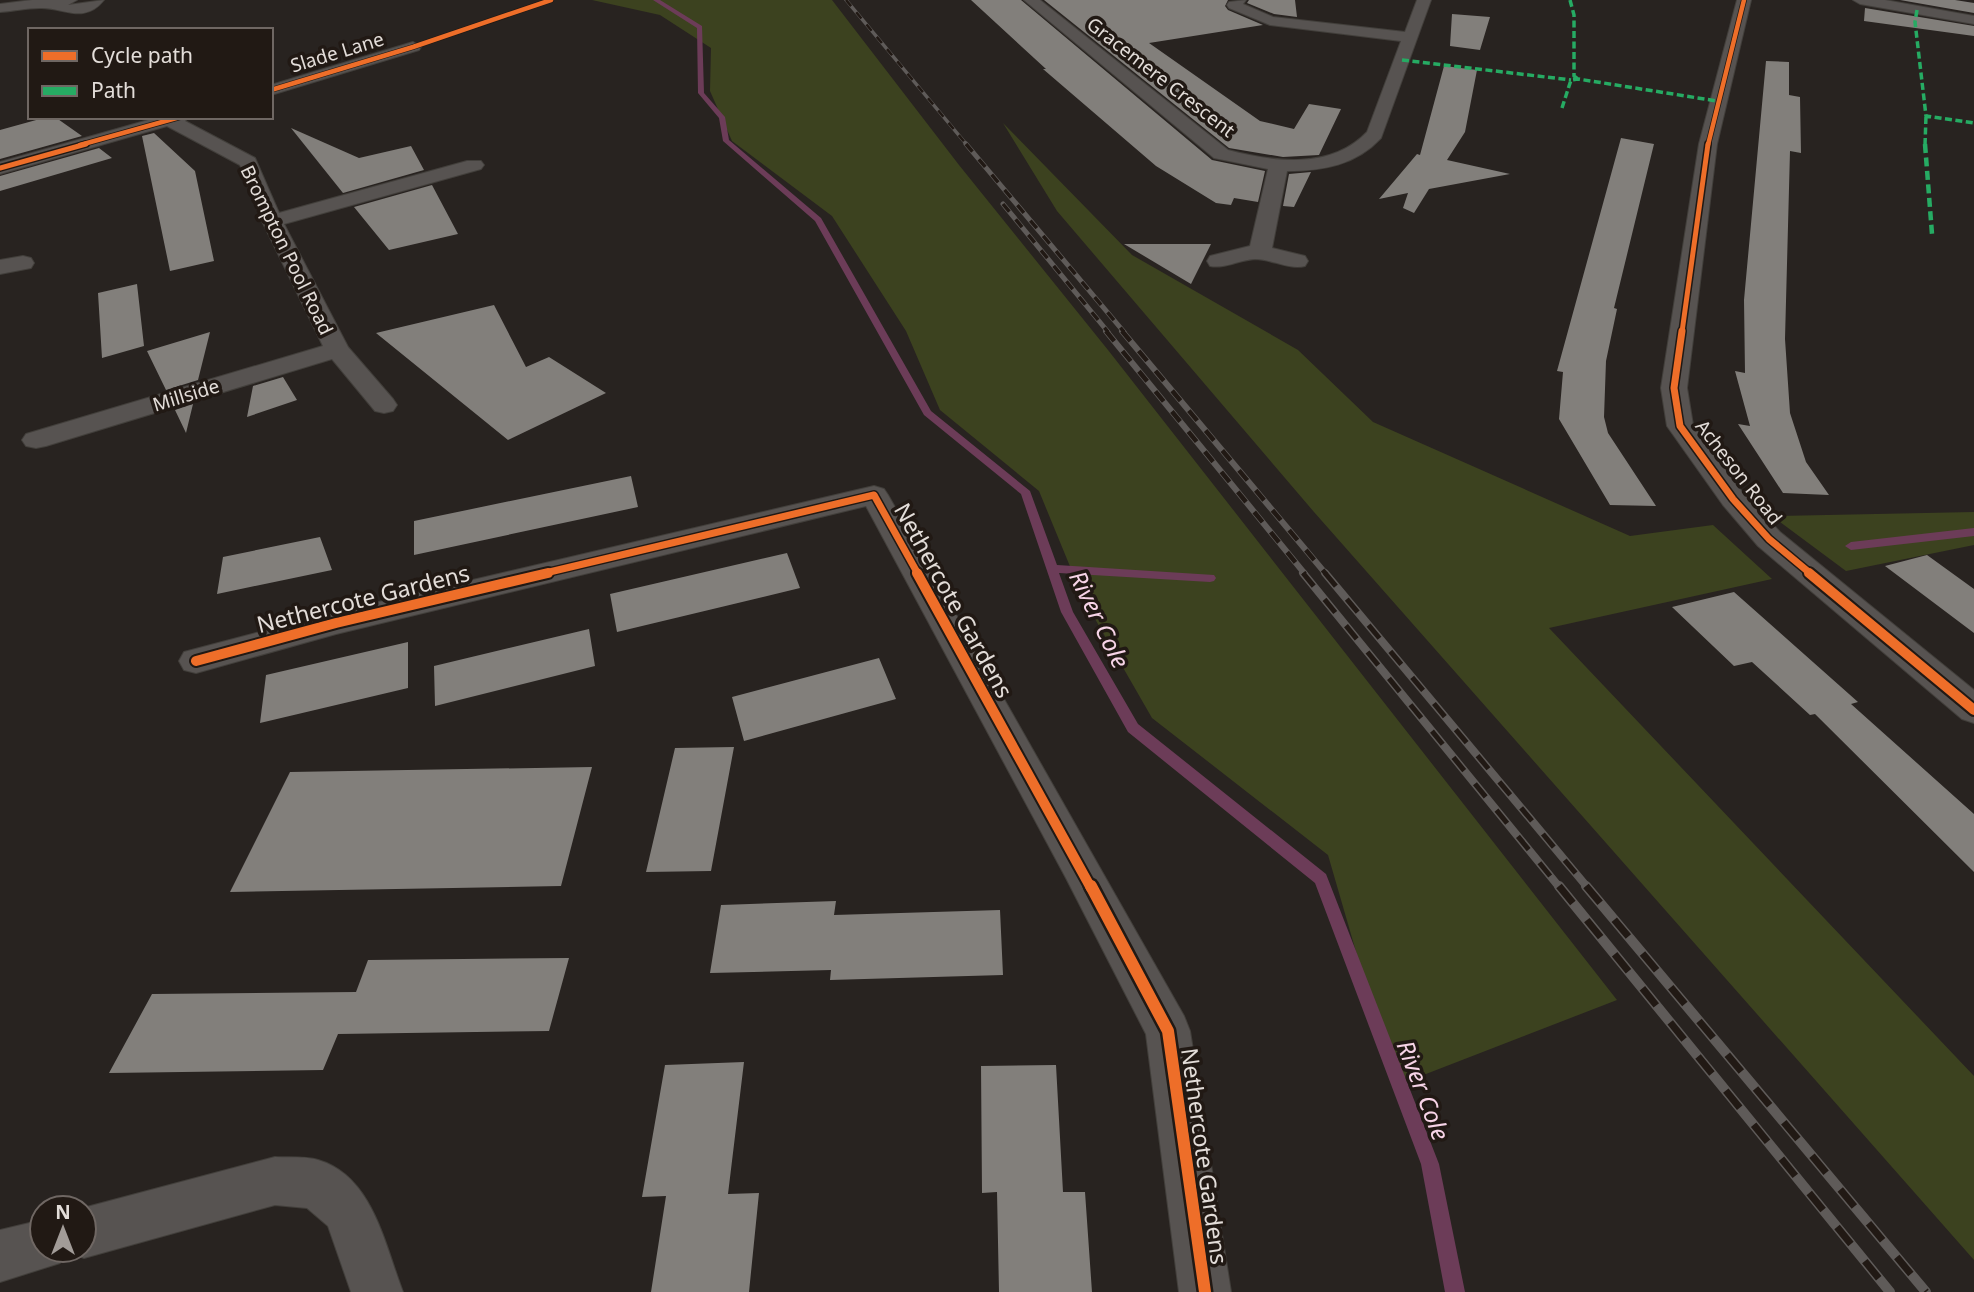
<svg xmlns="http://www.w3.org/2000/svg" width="1974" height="1292" viewBox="0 0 1974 1292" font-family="'Noto Sans',sans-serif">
<rect width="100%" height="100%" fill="#282320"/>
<path fill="#3c421f" d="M592,0H832L959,165L1108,350L1617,1000L1395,1086L1328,855L1152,718L1083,598L1039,491L940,410L906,331L832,216L732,141L710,91L711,48L660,15Z
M1003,123L1132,255L1298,350L1373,422L1630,536L1713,525L1772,579L1549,628L1974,1076V1260L1314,512L1057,211Z
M1974,512V545L1846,571L1772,516Z"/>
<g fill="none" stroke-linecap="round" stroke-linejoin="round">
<path fill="#6c3c58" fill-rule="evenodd" d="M653,0H660L702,26L704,93L725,117L729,140L821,218L931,411L1030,491L1057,565L1214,575L1216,578L1214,581L1210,582L1059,573L1073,612L1138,724L1326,874L1439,1164L1465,1292H1445L1421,1164L1315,883L1128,732L1061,612L1021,494L924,415L815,221L723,141L719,118L698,93L697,28Z
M1974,528V536L1851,550L1845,546L1851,542Z"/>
</g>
<path fill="#827f7b" d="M971,0H1021L1212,160L1265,171L1258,202L1234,198L1231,205L1216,203L1156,166L1043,69H1046Z
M1044,0H1228L1225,6L1228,10L1263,25L1149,43L1260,121L1294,129L1309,104L1341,109L1319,155L1283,157L1229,148Z
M1249,0H1295L1297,17L1274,14L1247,3Z
M1900,0H1955L1974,3V13Z
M1865,8L1974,26V36L1864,21Z
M1452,14L1490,17L1480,50L1450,46Z
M1766,61L1789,62V95L1800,97L1801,153L1790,151L1785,339L1790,413L1806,462L1829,495L1783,493L1738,424L1750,426L1735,371L1745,373L1744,300Z
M1444,66L1477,70L1465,132L1447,160L1510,174L1429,189L1414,213L1403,208L1408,193L1379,199L1417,154L1420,155Z
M47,117H55L82,136L0,159V130Z
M291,128L359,158L411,146L424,170L343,193Z
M154,133L195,171L214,261L170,271L142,136Z
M1621,138L1654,144L1614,308L1617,309L1606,361L1604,417L1608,433L1656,506L1610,505L1559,419L1563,372L1557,371Z
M99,148L112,158L0,191V176Z
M1311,172L1294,207L1283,206L1289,174Z
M432,185L458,234L389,250L354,207Z
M1124,244H1211L1191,284Z
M137,284L144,346L102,358L98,293Z
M494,305L526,367L549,357L606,393L508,440L376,333Z
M210,332L198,380L166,390L147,351Z
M283,377L297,400L247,417L253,386Z
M193,404L186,433L175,410Z
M631,476L638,507L414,555V521Z
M320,537L332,570L217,594L223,557Z
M787,553L800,588L617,632L610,594Z
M1927,555L1974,589V633L1885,566Z
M1734,592L1858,702L1851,704L1974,814V872L1815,714L1810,715L1752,662L1734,666L1672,607Z
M589,629L595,666L435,706L434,666Z
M408,642V688L260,723L266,675Z
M879,658L896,699L744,741L732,697Z
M734,747L711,871L646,872L675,748Z
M592,767L561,886L230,892L290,772Z
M836,901L834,915L1000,910L1003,975L830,980L831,970L710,973L721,905Z
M569,958L549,1031L338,1034L323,1070L109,1073L152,994L356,992L368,960Z
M744,1062L728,1194L759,1193L749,1292H651L666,1196L642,1197L665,1065Z
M1056,1065L1063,1192H1085L1092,1292H999L997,1192L982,1193L981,1066Z"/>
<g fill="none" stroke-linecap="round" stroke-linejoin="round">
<defs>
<path id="street" d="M32,0H77L68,5L104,0C84,25 63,7 40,8C27,8 13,11 0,12V4Z
M1024,0H1040L1228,150C1274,162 1331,170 1367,132L1401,41L1270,25L1229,8L1227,5L1229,2L1246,0L1243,4L1273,17L1405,32L1417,0H1431L1381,138C1356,165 1323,171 1287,171L1272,248L1305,256L1308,261L1305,266C1289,270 1271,259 1255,259C1239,260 1225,269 1210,266L1207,261L1210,256L1250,246L1268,169L1214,158Z
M1737,0H1751L1717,144L1687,388L1693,425L1743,493L1780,532L1974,690V723L1962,719L1758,546L1723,505L1667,426L1661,388L1699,144Z
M1853,0H1885L1974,16V24L1860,4Z
M413,42L421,47L419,50L271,95V85Z
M159,117H189L185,121L255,158L279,213L467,161H481L484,165L481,169L284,224L348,347L393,399L397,405L393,411L384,413L375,411L332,359L46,446L36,448L26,446L22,440L26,434L323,346L262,221L240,165L167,126L0,174V162Z
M23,256L31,258L34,263L31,268L0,274V260Z
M874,486L884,489L888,495L1184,1016L1190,1031L1231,1292H1179L1146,1034L1066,878L866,506L336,634L196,673L184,670L179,661L184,652L336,612Z
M275,1157C289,1158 305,1156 318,1160C373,1176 385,1246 403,1292H351L328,1226L307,1208L275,1205L84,1258L66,1251L84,1250L83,1208Z
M42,1220V1250H65L60,1263L0,1282V1230Z"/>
</defs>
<use href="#street" stroke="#423f3b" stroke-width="2"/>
<use href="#street" fill="#575351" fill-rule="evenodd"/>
<defs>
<path id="rail-far4" d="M846,0L967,145"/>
<path id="rail-far3" d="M966,144L1124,332
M1003,204L1108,332"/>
<path id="rail-far2" d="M1106,331L1305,574
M1122,331L1326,574"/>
<path id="rail-far1" d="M1303,573L1560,888
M1325,573L1588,888"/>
<path id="rail" d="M1559,886L1890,1292
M1586,886L1926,1292"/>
</defs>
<use href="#rail-far4" stroke="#5f5b59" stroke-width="3.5"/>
<use href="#rail-far3" stroke="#5f5b59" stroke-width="5"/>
<use href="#rail-far2" stroke="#5f5b59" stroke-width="6"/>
<use href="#rail-far1" stroke="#5f5b59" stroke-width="8"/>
<use href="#rail" stroke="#5f5b59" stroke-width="10"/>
<use href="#rail-far4" stroke="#211914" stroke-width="2.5" stroke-dasharray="8" stroke-linecap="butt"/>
<use href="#rail-far3" stroke="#211914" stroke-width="3.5" stroke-dasharray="10" stroke-linecap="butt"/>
<use href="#rail-far2" stroke="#211914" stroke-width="4.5" stroke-dasharray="13" stroke-linecap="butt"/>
<use href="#rail-far1" stroke="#211914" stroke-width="5" stroke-dasharray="17" stroke-linecap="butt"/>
<use href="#rail" stroke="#211914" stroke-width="7" stroke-dasharray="22" stroke-linecap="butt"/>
<path stroke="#26ab63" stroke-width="3.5" stroke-dasharray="7 3.5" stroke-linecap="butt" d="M1570,0L1574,15V76L1578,79
M1917,10L1915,22L1926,116L1974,123
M1402,60L1571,80
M1562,108L1571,80L1578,79L1717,101
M1925,145L1926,116"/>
<path stroke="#26ab63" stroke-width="4.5" stroke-dasharray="9 4.5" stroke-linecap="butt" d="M1925,144L1932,234"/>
<defs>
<path id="cycleway-far4" d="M271,90L413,47L551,0
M80,145L180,117
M1708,145L1744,0"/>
<path id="cycleway-far3" d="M0,168L86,144
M1682,332L1708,144"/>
<path id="cycleway-far2" d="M1682,331L1674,388L1680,426L1733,499L1769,539L1811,574
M541,574L874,495L918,574"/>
<path id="cycleway-far1" d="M917,573L1091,888
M1809,573L1974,710
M196,661L336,623L548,573"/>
<path id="cycleway" d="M1091,886L1168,1031L1205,1292"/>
</defs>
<use href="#cycleway-far4" stroke="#211914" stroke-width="6"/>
<use href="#cycleway-far3" stroke="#211914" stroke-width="8"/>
<use href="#cycleway-far2" stroke="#211914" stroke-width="10"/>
<use href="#cycleway-far1" stroke="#211914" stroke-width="14"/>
<use href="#cycleway" stroke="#211914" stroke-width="17"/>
<use href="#cycleway-far4" stroke="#ee6e29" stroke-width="4.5"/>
<use href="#cycleway-far3" stroke="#ee6e29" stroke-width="5"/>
<use href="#cycleway-far2" stroke="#ee6e29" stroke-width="7"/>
<use href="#cycleway-far1" stroke="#ee6e29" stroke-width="10"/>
<use href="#cycleway" stroke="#ee6e29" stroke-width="12"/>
</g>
<g text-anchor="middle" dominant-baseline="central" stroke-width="7" stroke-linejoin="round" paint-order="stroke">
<g font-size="19" fill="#e3ddd9" stroke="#211914">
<text transform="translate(337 52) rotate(-17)">Slade Lane</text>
<text transform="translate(1161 77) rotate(38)">Gracemere Crescent</text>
<text transform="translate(287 250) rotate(64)">Brompton Pool Road</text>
<text transform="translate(186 395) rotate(-17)">Millside</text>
<text transform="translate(1739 472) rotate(52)">Acheson Road</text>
</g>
<g font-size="23" fill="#e3ddd9" stroke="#211914">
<text transform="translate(363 598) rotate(-14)">Nethercote Gardens</text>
<text transform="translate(954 600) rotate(61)">Nethercote Gardens</text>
<text transform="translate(1205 1156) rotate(82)">Nethercote Gardens</text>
</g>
<g font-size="24" font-style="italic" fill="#f7d4e7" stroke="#211914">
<text transform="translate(1100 619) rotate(64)">River Cole</text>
<text transform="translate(1424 1090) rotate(69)">River Cole</text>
</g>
</g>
<rect x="28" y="28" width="245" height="91" fill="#211914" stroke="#6f6763" stroke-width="2"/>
<rect x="42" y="51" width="35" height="10" fill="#ee6e29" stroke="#6f6763" stroke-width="2"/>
<text x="91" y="63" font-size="21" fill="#e3ddd9">Cycle path</text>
<rect x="42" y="86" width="35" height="10" fill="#26ab63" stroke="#6f6763" stroke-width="2"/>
<text x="91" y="98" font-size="21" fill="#e3ddd9">Path</text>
<g transform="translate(63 1229)"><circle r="33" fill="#211914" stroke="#6f6763" stroke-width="2"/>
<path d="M0-5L12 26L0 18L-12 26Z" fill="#a29c98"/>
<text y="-10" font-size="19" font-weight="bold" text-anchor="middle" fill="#e3ddd9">N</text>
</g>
</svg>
